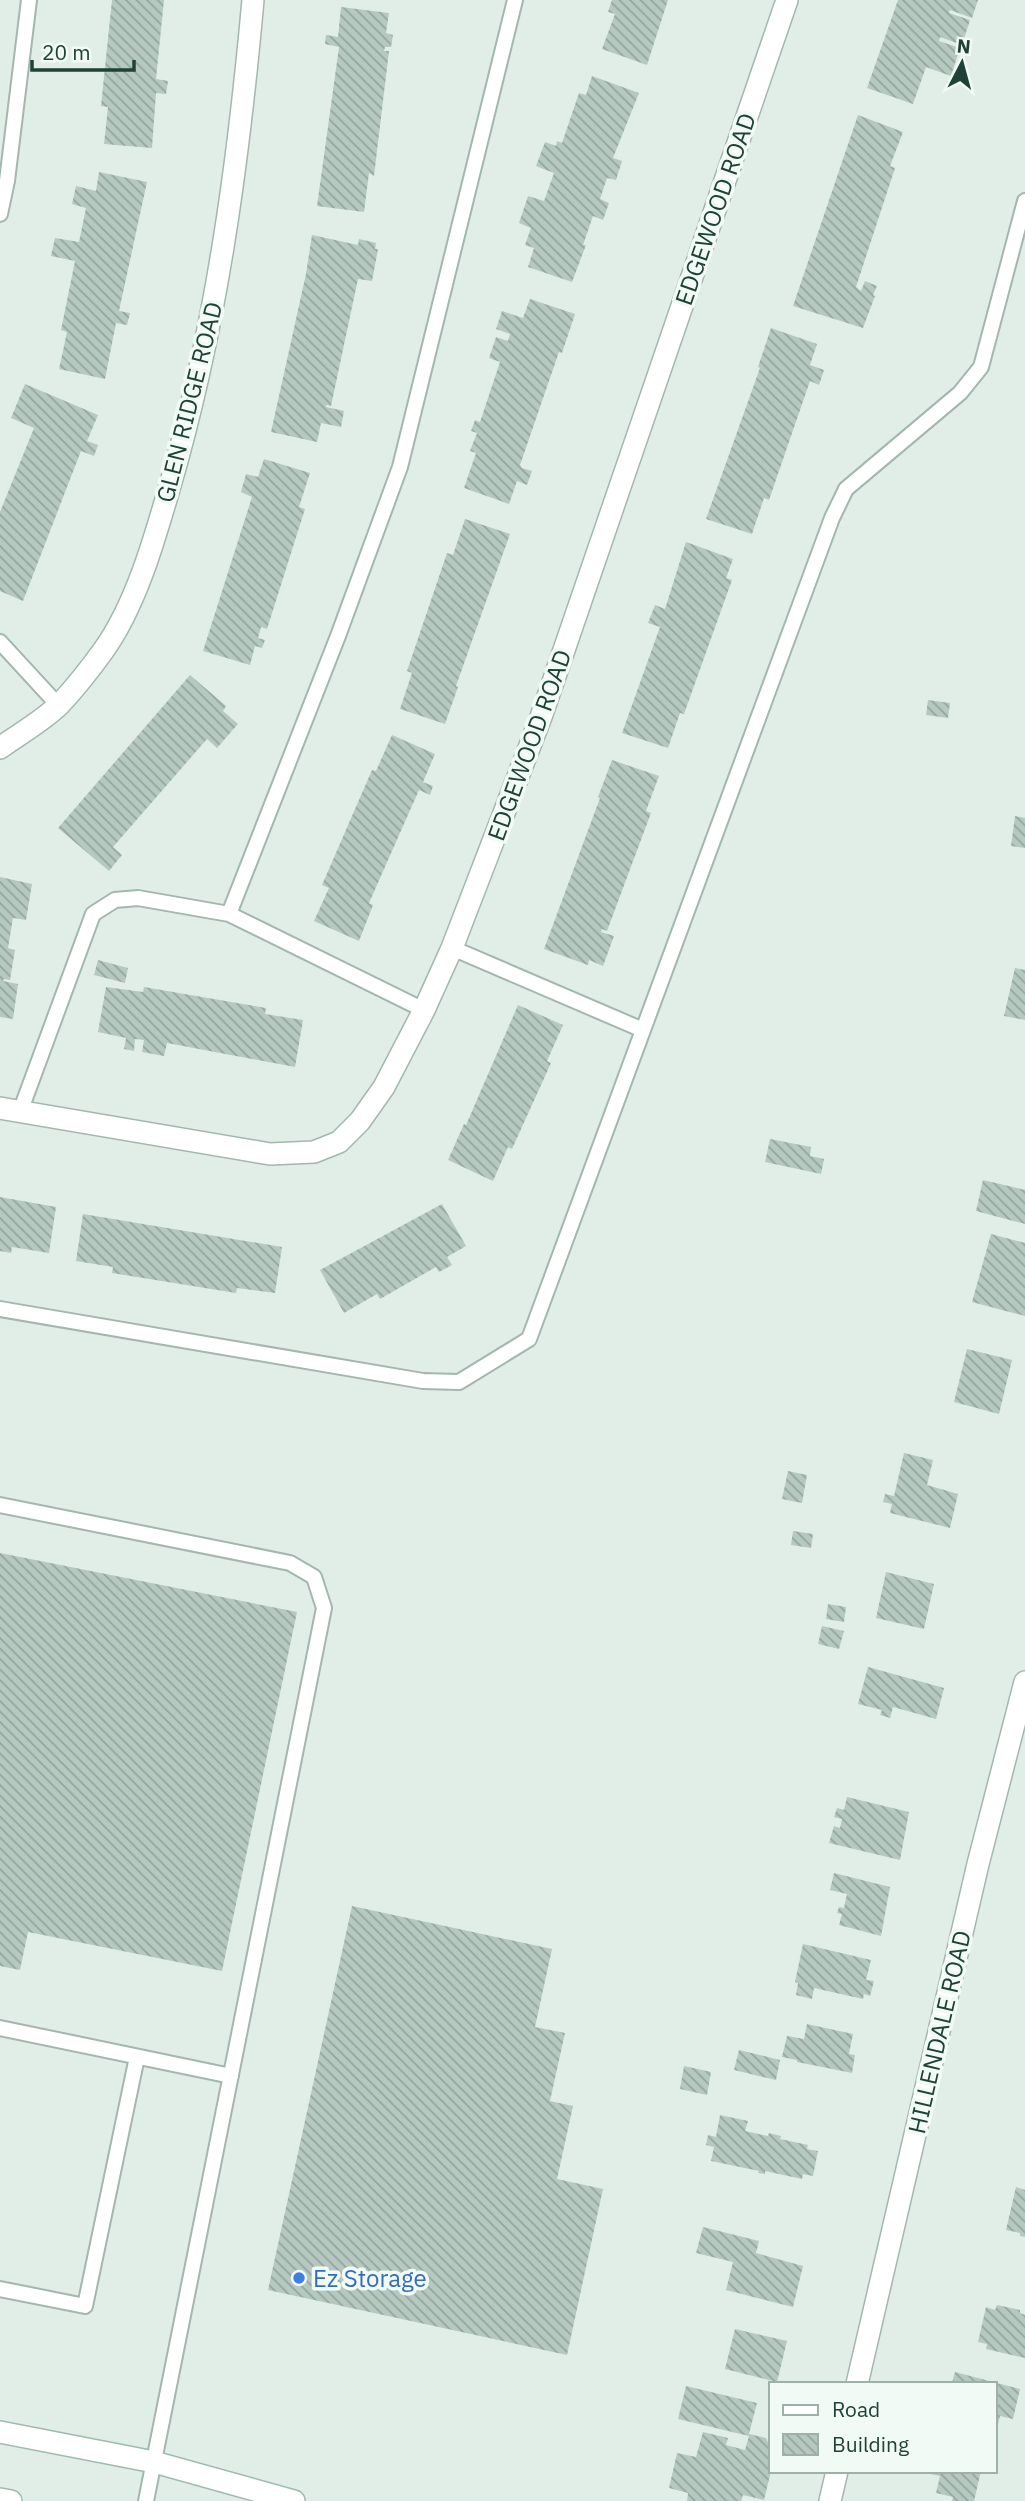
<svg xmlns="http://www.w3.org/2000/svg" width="1025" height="2501" viewBox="0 0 1025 2501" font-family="'IBM Plex Sans',sans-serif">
<defs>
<pattern id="building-back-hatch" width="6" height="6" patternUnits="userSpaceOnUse" patternTransform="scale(1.75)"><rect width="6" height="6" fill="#b6c9c1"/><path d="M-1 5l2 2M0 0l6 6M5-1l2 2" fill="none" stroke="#93a59e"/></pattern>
</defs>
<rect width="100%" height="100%" fill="#e1eee8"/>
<path fill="url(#building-back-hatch)" d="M112,0H164L156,79L168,81L166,94L156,93L152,148L104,144L108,107L101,106Z
M612,0H668L647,65L602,49L615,14L608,12Z
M898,0H978L972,18L950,10L949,13L970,20L962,45L940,37L939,41L960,48L951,76L926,67L913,104L867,88Z
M341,7L389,13L386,33L393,35L391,47H385L384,51H389L374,176L369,173L364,212L317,206L339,47L325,44L326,35L338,37Z
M592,76L639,93L613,158L622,161L616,180L607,178L600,199L609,203L603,220L593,216L583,245H586L572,282L528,267L534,248L525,245L531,228L519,223L528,196L544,201L554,173L536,166L545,142L556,146L557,141L562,143L579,93L586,95Z
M858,115L903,132L890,166L895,168L856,287L861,291L865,281L877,286L873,295L875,296L863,328L793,306Z
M99,172L147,182L119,311L130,313L127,325L116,323L105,379L59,369L67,332L61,330L75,261L51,256L55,238L79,242L86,208L72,204L76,186L96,191Z
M312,235L358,245L359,239L376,243L375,249H378L372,281L358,279L331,406L326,405V407L344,411L341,427L321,423L317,442L271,432L306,274Z
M530,299L575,314L562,353L559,352L520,465L522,468L532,471L527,485L517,481L509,504L464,488L476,453L470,451L477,433L471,431L475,420L480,422L500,362L489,358L496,337L508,341L510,334L496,329L502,311L523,318Z
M771,328L817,344L810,365L824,370L819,385L810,381L769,500L764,498L752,534L706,519L760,368L758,367Z
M25,384L98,415L87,441L98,445L94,456L81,451L23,601L0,591V512L34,428L11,418Z
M264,459L310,473L299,507L305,509L267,629L261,627L258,638L265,640L262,648L255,646L250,665L203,651L252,497L241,492L246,474L258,477Z
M465,519L510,534L456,686L458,687L445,724L400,709L412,673L407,671L447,553L453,555Z
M686,542L733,559L726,578L732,580L684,714L680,713L668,748L622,733L660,627L648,623L655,605L665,609Z
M190,675L226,706L223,711L238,724L217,748L207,739L113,847L122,855L109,871L58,828Z
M928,700L950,703L948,718L926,715Z
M392,735L435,754L423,782L433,786L430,795L419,790L369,903L373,905L359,941L314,921L329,888L322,885L372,770L376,771Z
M612,760L659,776L646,811L651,813L607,931L602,929L601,932L614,936L603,966L589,960L588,965L544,949L600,798L598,797Z
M1015,816L1025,818V848L1011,846Z
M0,877L32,884L26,920L13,918L8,948L15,950L10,980L4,979L3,981L18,984L13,1019L0,1017Z
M98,960L128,968L125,983L94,975Z
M1015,968L1025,970V1020L1004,1016Z
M106,987L143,992L144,987L266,1008L265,1014L303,1020L295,1067L167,1043L164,1056L142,1052L144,1040L135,1039L134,1051L124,1049L126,1038L98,1032Z
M518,1005L563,1025L547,1061L551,1063L512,1149L508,1147L493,1181L448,1160L464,1124L466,1125Z
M770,1139L811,1147L810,1156L824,1159L821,1174L765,1162Z
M983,1180L1025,1190V1224L976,1211Z
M0,1197L56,1207L49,1253L12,1247L11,1253L0,1251Z
M442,1204L466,1246L447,1257L452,1265L439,1272L436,1267L380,1299L377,1294L344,1313L320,1270Z
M83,1214L282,1247L275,1293L237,1288L236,1293L112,1273L113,1267L76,1261Z
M991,1234L1025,1243V1316L972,1302Z
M967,1349L1012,1360L999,1414L954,1402Z
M904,1453L933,1460L927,1485L958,1494L950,1528L890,1513L892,1504L883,1502L885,1494L894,1496Z
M788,1471L807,1475L802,1503L782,1499Z
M793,1531L813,1534L811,1548L791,1545Z
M0,1553L297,1612L222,1971L28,1932L20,1970L0,1966Z
M886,1572L934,1584L924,1629L876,1618Z
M828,1604L846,1607L844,1622L826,1619Z
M822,1626L844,1631L839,1649L818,1644Z
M868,1667L944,1688L936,1719L893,1707L890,1718L880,1715L882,1710L858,1704Z
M847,1797L909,1812L900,1860L829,1843L834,1826L840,1828L842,1819L834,1817L837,1808L844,1810Z
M834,1873L890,1887L881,1936L839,1925L842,1914L837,1913L839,1907L844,1908L847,1894L830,1890Z
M352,1906L552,1949L535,2027L565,2033L550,2101L573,2106L557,2179L603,2189L567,2355L268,2290Z
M803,1944L871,1960L866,1980L874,1981L870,1996L864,1994L863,1999L814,1988L812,1999L796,1995L798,1983L795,1982Z
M807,2024L853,2034L849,2054L855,2055L852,2073L797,2062V2060L782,2057L787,2036L804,2039Z
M739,2050L780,2060L776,2080L734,2070Z
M684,2066L711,2072L707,2095L680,2089Z
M720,2115L748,2121L745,2131L768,2136L769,2133L781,2136L780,2139L808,2145L807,2149L818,2151L813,2176L803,2174L802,2179L765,2171V2174L758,2173L759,2171L711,2161L714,2147L706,2145L708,2135L716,2137Z
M1016,2187L1025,2190V2237L1020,2236V2233L1006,2230Z
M703,2227L759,2241L756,2253L803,2266L793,2307L726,2290L733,2262L696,2253Z
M997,2305L1020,2310V2313L1025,2315V2358L986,2349L987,2344L978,2342L986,2307L995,2310Z
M735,2329L787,2341L777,2382L725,2369Z
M955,2372L1020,2389L1013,2419L1000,2416L997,2428L995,2427V2384L952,2383Z
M686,2386L757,2403L749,2434L766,2438L771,2448V2471L764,2500L743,2495L741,2501H687L688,2493L669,2488L677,2453L696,2457L703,2432L728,2438L726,2445L745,2450L749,2436L678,2419Z
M931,2471H981L974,2501H952L953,2497L936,2493L940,2476L931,2474Z"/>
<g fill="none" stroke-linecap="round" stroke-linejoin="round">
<defs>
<path id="lane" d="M0,214L7,181L29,0
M0,642L58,705
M229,914L338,636L400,467L515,0
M452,948L643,1030
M20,1112L93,914L115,900L138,898L229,914L424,1010
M0,1309L423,1381L459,1382L529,1339L832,518L846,489L960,393L981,367L1025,201
M0,1505L290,1563L314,1577L324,1608L146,2501
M0,2028L231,2076
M0,2289L85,2306L137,2057"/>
<path id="street" d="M0,748C19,734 43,721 60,704C75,688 90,669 103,651C135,607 154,541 169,489C216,329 238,166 253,0
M0,1108L270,1154L314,1152L339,1142L360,1121L384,1087L424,1010L452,948L541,717L787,0
M857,2384L978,1864L1025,1682
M830,2501L837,2471"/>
<path id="secondary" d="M0,2432L154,2462L294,2501
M0,2499L11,2501"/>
</defs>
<use href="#lane" stroke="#a3b7af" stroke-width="18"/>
<use href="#street" stroke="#a3b7af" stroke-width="24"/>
<use href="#secondary" stroke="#9ebbb0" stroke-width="24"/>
<use href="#lane" stroke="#fff" stroke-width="14"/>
<use href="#street" stroke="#fff" stroke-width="21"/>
<use href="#secondary" stroke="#fff" stroke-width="21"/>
</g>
<circle fill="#3f7fe0" stroke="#f2faf6" stroke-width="2.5" cx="299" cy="2278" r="7"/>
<g text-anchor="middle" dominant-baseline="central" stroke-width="7" stroke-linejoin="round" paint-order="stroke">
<g font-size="24" fill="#1f4137" stroke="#f2faf6">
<text transform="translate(715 209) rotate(-71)">EDGEWOOD ROAD</text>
<text transform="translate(189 402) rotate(-76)">GLEN RIDGE ROAD</text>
<text transform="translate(529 745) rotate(-70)">EDGEWOOD ROAD</text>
<text transform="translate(939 2032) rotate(-77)">HILLENDALE ROAD</text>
</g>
<g font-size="24" fill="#366cbe" stroke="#f2faf6" text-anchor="start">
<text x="313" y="2278">Ez Storage</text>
</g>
</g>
<rect x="769" y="2382" width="228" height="91" fill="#f2faf6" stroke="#9eb0aa" stroke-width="2"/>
<rect x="783" y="2405" width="35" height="10" fill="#ffffff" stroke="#9eb0aa" stroke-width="2"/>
<text x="832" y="2417" font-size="21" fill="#1f4137">Road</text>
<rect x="783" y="2434" width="35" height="21" fill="url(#building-back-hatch)" stroke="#9eb0aa" stroke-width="2"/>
<text x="832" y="2452" font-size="21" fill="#1f4137">Building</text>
<g transform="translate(962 63) rotate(6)" stroke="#f2faf6" stroke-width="5" paint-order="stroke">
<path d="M0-5L12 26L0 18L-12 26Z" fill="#1f4137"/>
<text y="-10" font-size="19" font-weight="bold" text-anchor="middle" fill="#1f4137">N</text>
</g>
<path d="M32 60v10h102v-10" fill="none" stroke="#1f4137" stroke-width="3.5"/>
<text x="42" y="60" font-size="21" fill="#1f4137" stroke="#f2faf6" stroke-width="5" paint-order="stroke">20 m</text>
</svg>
